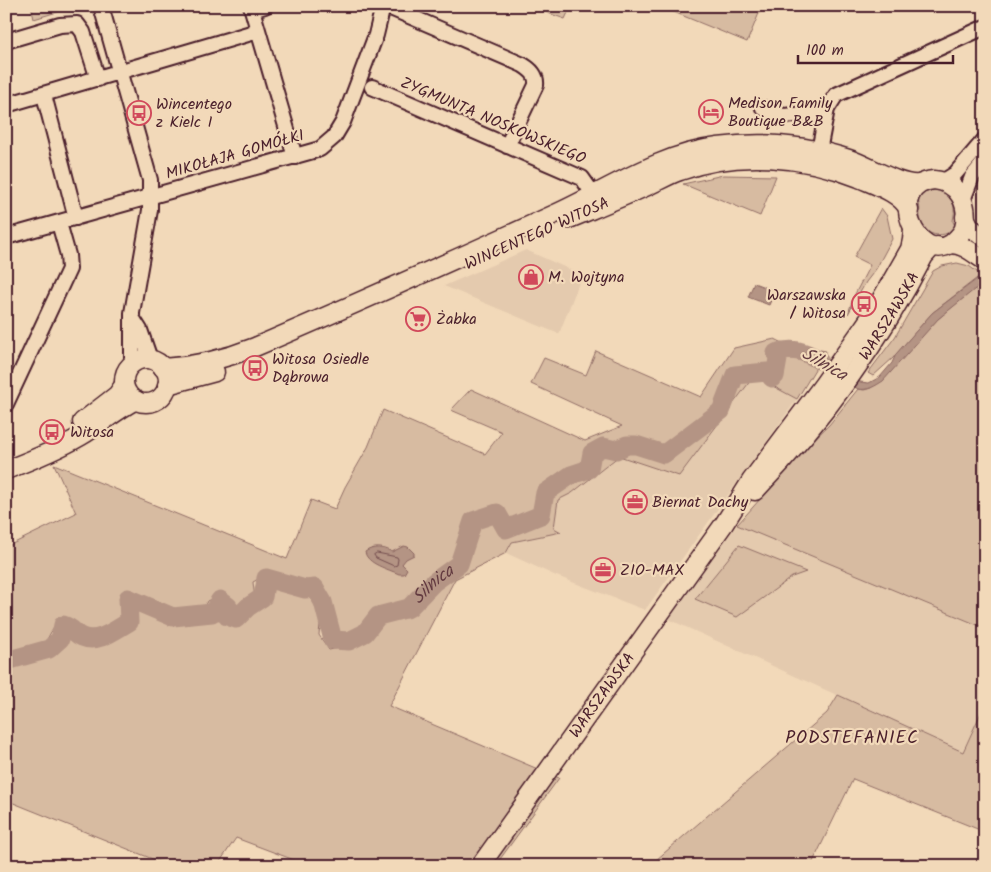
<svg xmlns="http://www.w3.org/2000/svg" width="991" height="872" viewBox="0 0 991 872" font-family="Kalam,sans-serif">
<rect width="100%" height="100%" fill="#f2d9b9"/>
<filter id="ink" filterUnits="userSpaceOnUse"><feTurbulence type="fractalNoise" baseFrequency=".02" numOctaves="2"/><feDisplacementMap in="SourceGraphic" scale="10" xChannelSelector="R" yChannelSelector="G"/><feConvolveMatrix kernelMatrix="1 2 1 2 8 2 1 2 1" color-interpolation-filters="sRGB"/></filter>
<g filter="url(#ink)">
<path fill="#e4caae" d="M526,250L582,275L559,334L444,286Z
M754,375L797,399L645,610L554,575L506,553L512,542L560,532L554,528L558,500L572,493L619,456L710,436Z
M737,525L985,628V704L963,752L666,618Z"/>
<path fill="#d7bba1" stroke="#906d66" d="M31,6H77L34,19Z
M528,6H571L565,19Z
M659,6H762L747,42Z
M723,175L776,176L760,216L683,184Z
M935,190C945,192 954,199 954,209C955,214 953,218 953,222L957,228C945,237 927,239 921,222C918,214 922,207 917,199L923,193Z
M881,208L887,216L892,239L876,269L866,282L848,314L853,298L870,265L854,257Z
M957,263L969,266L981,275L932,313L893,358L873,376L868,373L895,337L933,271L942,266Z
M974,289L985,295V628L737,525L810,443L829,425L858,389L864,390L871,388L938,319Z
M775,339L785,344L826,351L797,399L754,376L679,476L619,456L572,493L558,500L554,528L561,532L512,542L506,553L455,579L389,706L559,778L495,866H310L236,838L217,866H170L6,800V668L50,654C55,642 58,631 72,632L79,640L95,644L130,625L131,602L174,620L197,623L213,617L214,607L221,603L223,617L236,622L250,608L265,599L262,587L270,581L313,594L321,613L319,635L329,650C354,645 364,646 377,621L409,612C397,605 382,610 370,615L363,630L351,635L333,638L330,634L329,609L317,587L282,577L264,576L253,582L255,599L244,604L234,613L229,600L219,595L207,601C196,629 168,609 150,601C143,598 134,597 126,595L122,602V621L91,637C77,633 75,624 58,623L51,632L43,647L21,657L6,660V547L76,513L54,464L287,559L311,500L335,509L345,487L368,447L383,410L485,454L502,432L451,410L471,389L585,441L622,426L531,384L544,358L586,375L596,351L701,397L734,348Z
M739,545L806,572L792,577L737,617L695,599Z
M838,695L963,752L985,704V832L853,779L811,866H649L827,713Z"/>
<path fill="#b49484" stroke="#8a6560" d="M985,273V281L938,319L883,381C875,386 868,391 858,389L812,361L794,353L797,347L812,353L860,382L869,383L880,377L892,363L896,354L932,313Z
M754,283L775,291L769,305L748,297Z
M404,546L408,547L414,553V555L406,559L402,564L407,569L404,574H399C388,569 367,564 365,552C373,546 384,547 392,552Z"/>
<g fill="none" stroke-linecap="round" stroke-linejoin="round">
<path stroke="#744e4f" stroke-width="1" d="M377,553L397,557L398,559L397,565L394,566L376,558L374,555Z"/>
<path stroke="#b49484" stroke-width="19" id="s1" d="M6,661L49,649L60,639L63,625C74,628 74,634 82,637C98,644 115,630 129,622L128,598L173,617L212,613L220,600L228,606L227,616L236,619L248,607L263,597L266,578L305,589L315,588L323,602L333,640L349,641L365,633L378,616L409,608L434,582L459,564L473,521L497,513L506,529L541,515L545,493L571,475L589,469L592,453L603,447L616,450L627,445H636L664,454L721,411L735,375L767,372L772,378L775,376L778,359L776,353C792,347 804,351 819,360"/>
<defs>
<path id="minor" d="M101,6L150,180V210L132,313V363
M251,6L295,157
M386,6L523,65C531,70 537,75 536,85L507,146
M252,10L265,6
M6,41L60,25L77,24L83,32L98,79
M372,87L582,178L594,195
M44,95L76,218
M6,105L258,31
M763,108L783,116L808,114L825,117
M819,151L827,109L836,95L985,27
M944,181L955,174L985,139
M963,200L972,177L985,161
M6,237L320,149L334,137L343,122L376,35L383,6
M133,319L140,330L150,359
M6,404L69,269L68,255L59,223"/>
<g id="major">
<path d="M934,180C959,182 970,205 964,228C962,234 956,239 952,243C918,267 882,185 934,180Z"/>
<path d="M965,217L970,227L985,239"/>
<path d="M569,219C593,209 618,199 643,188C655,183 668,175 680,171C737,150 804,156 859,178C875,185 901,193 909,210"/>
<path d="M951,244C964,244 974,254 985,261"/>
<circle cx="146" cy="381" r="22"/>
<path d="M163,368C195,366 225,359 255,347C356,304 456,259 555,214C608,190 659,154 718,147C761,141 807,145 849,159C868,165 899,186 919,184"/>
<path d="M167,385L215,372"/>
<path d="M82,422L117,395L124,385"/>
<path d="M6,470C32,460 57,450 81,436C100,425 116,410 136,400"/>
<path id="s2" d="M755,491C822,421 880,342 924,256L931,248L937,246"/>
<path id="s3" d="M480,866L724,524L751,481L823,385L861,331L874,312L910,249L912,240L913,229"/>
</g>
</defs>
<use href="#minor" stroke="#4a1f2b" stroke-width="18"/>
<use href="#major" stroke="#4a1f2b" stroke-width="21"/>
<use href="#minor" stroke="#f2d9b9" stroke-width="14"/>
<use href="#major" stroke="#f2d9b9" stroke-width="18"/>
</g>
</g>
<defs>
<symbol id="hotel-ring" viewBox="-11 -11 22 22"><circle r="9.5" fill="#f2d9b9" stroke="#d1495b" stroke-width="1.5"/><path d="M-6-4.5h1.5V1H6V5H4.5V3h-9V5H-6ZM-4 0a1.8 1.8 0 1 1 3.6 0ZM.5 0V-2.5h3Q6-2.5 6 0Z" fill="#d1495b"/></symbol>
<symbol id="bus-ring" viewBox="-11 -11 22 22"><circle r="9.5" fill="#f2d9b9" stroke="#d1495b" stroke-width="1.5"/><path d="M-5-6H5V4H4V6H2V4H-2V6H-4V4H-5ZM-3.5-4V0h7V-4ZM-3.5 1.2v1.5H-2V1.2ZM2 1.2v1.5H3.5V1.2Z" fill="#d1495b"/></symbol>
<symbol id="shop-ring" viewBox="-11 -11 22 22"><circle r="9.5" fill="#f2d9b9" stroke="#d1495b" stroke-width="1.5"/><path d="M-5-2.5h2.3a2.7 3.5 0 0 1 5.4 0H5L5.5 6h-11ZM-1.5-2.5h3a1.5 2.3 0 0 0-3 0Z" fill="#d1495b"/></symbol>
<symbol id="supermarket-ring" viewBox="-11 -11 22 22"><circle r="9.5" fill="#f2d9b9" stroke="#d1495b" stroke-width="1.5"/><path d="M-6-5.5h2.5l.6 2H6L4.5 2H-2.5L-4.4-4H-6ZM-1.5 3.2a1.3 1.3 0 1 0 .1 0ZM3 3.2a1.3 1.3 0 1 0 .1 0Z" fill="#d1495b"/></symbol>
<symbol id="office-ring" viewBox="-11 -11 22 22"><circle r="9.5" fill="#f2d9b9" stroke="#d1495b" stroke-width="1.5"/><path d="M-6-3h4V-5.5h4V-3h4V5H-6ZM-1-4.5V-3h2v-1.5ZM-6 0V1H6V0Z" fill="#d1495b"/></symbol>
</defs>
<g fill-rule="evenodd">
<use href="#hotel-ring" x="697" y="98" width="28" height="28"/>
<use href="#bus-ring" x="125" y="99" width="28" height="28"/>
<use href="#shop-ring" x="517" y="263" width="28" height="28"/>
<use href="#bus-ring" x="850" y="290" width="28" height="28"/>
<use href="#supermarket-ring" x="404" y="305" width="28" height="28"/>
<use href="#bus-ring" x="241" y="354" width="28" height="28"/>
<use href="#bus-ring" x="38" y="418" width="28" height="28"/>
<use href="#office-ring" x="621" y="488" width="28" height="28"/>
<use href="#office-ring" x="589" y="556" width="28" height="28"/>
</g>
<g text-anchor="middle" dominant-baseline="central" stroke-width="4.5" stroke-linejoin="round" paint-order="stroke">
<g font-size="16" fill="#4a1f2b" stroke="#f2d9b9" text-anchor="start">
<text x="728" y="103">Medison Family<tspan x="728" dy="18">Boutique B&amp;B</tspan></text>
<text x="156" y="104">Wincentego<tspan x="156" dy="18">z Kielc I</tspan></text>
<text x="548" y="277">M. Wojtyna</text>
<text x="846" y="295" text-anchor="end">Warszawska<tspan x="846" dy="18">/ Witosa</tspan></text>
<text x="436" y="319">Żabka</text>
<text x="272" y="359">Witosa Osiedle<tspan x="272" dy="18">Dąbrowa</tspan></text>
<text x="70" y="432">Witosa</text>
<text x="652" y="502">Biernat Dachy</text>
<text x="620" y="570">ZIO-MAX</text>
</g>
<g font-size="16" fill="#4a1f2b" stroke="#f2d9b9">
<text transform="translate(493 121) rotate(23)">ZYGMUNTA NOSKOWSKIEGO</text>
<text transform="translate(235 155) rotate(-16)">MIKOŁAJA GOMÓŁKI</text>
<text transform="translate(537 234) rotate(-24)">WINCENTEGO WITOSA</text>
<text stroke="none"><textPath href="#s2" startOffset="221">WARSZAWSKA</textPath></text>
<text stroke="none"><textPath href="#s3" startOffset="210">WARSZAWSKA</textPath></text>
</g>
<g font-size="18" font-style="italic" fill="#643c41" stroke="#f2d9b9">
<text transform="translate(824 365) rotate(30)">Silnica</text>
<text stroke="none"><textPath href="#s1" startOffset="586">Silnica</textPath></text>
</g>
<g font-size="18" letter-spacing="1" fill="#4a1f2b" stroke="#f2d9b9">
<text x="852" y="738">PODSTEFANIEC</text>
</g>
</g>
<rect width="991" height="872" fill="none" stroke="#f2d9b9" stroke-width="25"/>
<rect x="12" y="12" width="966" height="847" fill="none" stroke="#4a1f2b" stroke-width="2" filter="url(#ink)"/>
<path d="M798 55v8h155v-8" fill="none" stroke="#4a1f2b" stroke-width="2.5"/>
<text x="806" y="55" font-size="15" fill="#4a1f2b" stroke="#f2d9b9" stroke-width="4" paint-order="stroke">100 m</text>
</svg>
